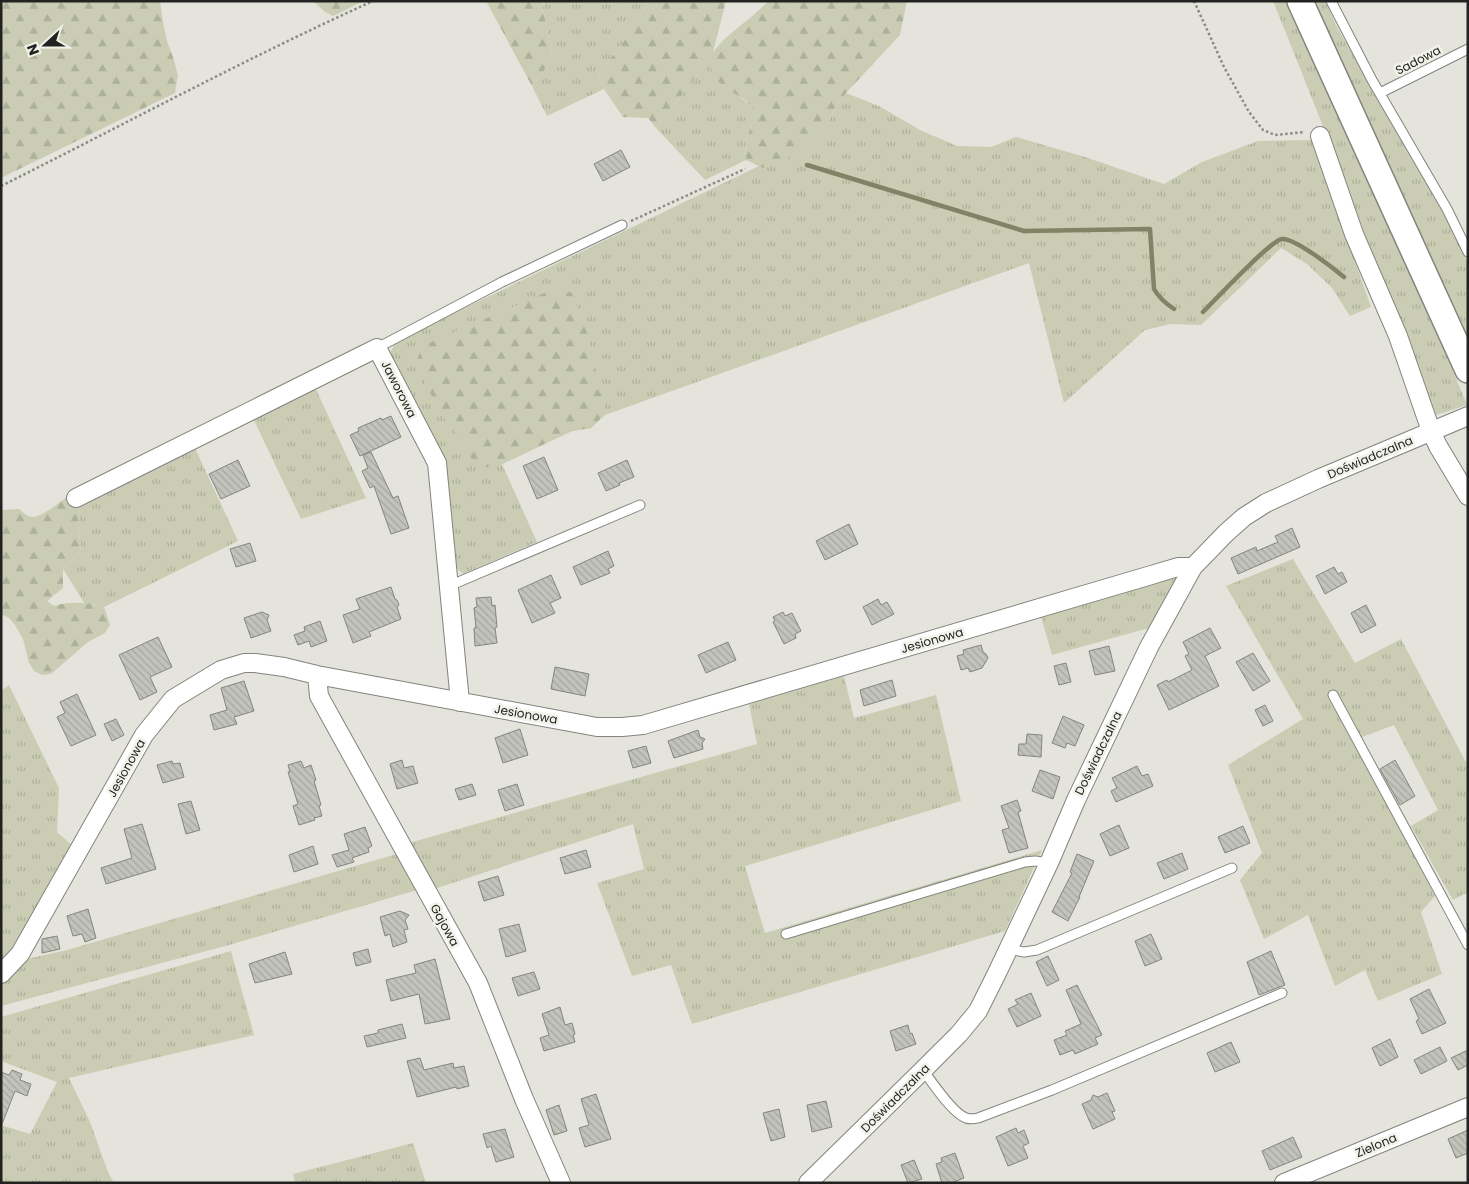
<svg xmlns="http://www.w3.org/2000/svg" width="1469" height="1184" viewBox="0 0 1469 1184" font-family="Poppins,sans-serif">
<defs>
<pattern id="grass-tufts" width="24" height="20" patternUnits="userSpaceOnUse" patternTransform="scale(1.25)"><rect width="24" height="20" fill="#cacdb3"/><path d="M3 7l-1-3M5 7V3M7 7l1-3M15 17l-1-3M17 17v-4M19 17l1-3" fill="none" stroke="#adb09a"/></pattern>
<pattern id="forest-firs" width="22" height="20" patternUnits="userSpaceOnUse" patternTransform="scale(1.25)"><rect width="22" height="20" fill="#cacdb3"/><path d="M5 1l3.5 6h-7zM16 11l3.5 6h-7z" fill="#adb09a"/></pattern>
<pattern id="building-back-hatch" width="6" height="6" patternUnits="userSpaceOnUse" patternTransform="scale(1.25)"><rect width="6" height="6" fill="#c2c3bb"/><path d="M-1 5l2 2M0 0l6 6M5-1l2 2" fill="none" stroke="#a6a7a0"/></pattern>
</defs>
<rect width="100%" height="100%" fill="#e4e4dc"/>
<path fill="url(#grass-tufts)" d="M544,1H649L630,33L598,75L604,89L547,116L532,86L553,59L543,8Z
M1273,1H1292L1403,249L1467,405L1436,415C1381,277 1329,139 1273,1Z
M1311,1H1325L1337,27L1444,213L1468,263V337Z
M709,59L725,88L737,95L757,110L745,143L746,160L705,180L656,128Z
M846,93L879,106L920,130L957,146L991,147L1016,137L1085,157L1164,184L1202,162L1258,141L1313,140L1371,307L1350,316L1332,288L1307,264L1281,248L1201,325L1171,324L1145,330L1064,403L1029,263L605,415L591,428L572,431L502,464L537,542L463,574L455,566L442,464L389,355L394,345L417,331L759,166L763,168L826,126L837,105Z
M314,385L366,498L301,519L252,416Z
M194,446L238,541L104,607L95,604H85L63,569L79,555L81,546L78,526L80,507Z
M1293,559L1355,663L1401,639L1468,766V892L1453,900L1411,826L1438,810L1394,725L1357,739L1435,896L1421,912L1442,974L1378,1001L1365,970L1335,986L1308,915L1264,939L1240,880L1262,853L1228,765L1303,719L1226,586Z
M1165,576L1177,578L1173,590L1149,628L1052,655L1041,617Z
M844,676L854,718L936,695L961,801L745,866L765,933L1042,850L1005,931L692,1024L671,965L632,976L597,883L644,869L633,824L434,889L409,843L757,744L749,704Z
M9,685L59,788L57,832L75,848L14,953L1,964V691Z
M400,853L417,890L229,945L1,1006V980L22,960L67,950Z
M231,951L254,1035L69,1078L90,1122L108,1172L114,1183H1V1125L30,1134L57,1082L1,1061V1017Z
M413,1143L426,1183H295L293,1174Z"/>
<path fill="url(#forest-firs)" d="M1,1H160L163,22L167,41L173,57L178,75L175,93L1,178Z
M313,1H364L333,16L325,12Z
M486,1H544L543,8L553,59L532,86Z
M649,1H726L713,52C728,32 751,20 768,1H907L900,35L846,93L835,108L826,126L813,141L781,163L763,168L746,160L745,143L757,110L742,98L725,88L713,76L709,59L656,128L648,118L623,117L604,89L598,75L630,33Z
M556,288L572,293L590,340L592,360L605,395L604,415L591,428L572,431L502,464L483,468L470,457L461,439L439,411L416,363L422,346Z
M68,496L76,498L80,507L78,526L81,546L79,555L63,569V588L47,601L54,606C68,601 90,602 104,607L110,625L105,633L88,642L51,674L42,675L34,671L29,663L23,639L15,625L9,618L1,614V510L19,509C24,513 27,517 33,517C43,516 60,502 68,496Z"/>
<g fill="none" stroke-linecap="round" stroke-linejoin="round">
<path stroke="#808365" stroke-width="4.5" d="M807,165L1024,231L1150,229L1154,289C1159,298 1165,303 1174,309
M1203,312C1215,300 1271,240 1282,239C1295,238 1333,268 1344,277"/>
</g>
<path fill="url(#building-back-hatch)" stroke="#84857d" d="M621,150L630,167L603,181L594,164Z
M391,416L401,437L360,456L350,435L359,431L358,428L381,418L382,420Z
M371,452L393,498L398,496L409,528L391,534L374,486L370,488L362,471L368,468L363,455Z
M544,457L558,490L537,499L523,466Z
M238,460L250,486L221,499L209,474Z
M627,460L634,477L619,483L620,485L606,491L598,473Z
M849,524L858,544L825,560L816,541Z
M1292,528L1300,547L1238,574L1231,558L1256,547L1257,551L1278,542L1275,536Z
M250,543L256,561L236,567L230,549Z
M608,551L614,566L608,569L610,573L581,585L573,567Z
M1334,567L1338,574L1342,572L1347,582L1325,594L1316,576Z
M551,575L561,598L550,603L555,613L532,623L518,590Z
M391,587L395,599L397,600L399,605L397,607L401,619L369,632L371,636L353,643L343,615L360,609L356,599Z
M491,597L492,606L495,605L497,627L495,628L497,643L475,646L474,628H476L474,608L477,607L476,598Z
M878,599L881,605L887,602L894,614L872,625L863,607Z
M1366,605L1376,625L1361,633L1351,613Z
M262,612L269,615L267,620L271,631L251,638L244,618Z
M783,612L785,616L792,613L801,631L795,634L796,638L784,644L773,622L775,621L773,617Z
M320,621L327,641L311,647L309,641L298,645L294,635L305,631L304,627Z
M1210,628L1221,648L1205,656L1219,686L1169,710L1157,685L1167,680L1168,682L1192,670L1185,656L1189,654L1183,642Z
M158,637L172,667L150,677L157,692L140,700L119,655Z
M728,642L736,660L706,673L698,655Z
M981,645L983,652L986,654L988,658L982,668L970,672L968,668L961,670L957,656L964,654L963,650Z
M1109,646L1115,671L1095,675L1089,651Z
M1253,653L1270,681L1253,691L1236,662Z
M1066,663L1071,682L1059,685L1054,666Z
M555,667L589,674L585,696L551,689Z
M892,680L896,696L864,706L860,690Z
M244,681L254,711L234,717L237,724L214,730L210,715L227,710L221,688Z
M77,694L96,735L71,746L57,717L65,713L60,702Z
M1265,705L1273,721L1263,726L1255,710Z
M1063,716L1084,725L1075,746L1067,743L1065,748L1052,743Z
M116,719L124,735L112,741L104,724Z
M520,729L528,755L503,763L495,738Z
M698,730L700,737L705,739L702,743L703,749L674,758L668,741Z
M1027,734L1042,735L1041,757L1018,755L1019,744H1026Z
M646,746L651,763L633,768L628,751Z
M402,760L404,768L413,766L418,783L397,789L390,764Z
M1395,760L1415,796L1400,805L1380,769Z
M172,761L173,764L180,763L184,777L163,783L157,765Z
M301,761L304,768L311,765L316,780L314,781L321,805L319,806L322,816L314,818L315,820L299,825L293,806L298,804L288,772H290L288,765Z
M1137,766L1142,776L1148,774L1153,786L1116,802L1111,791L1117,788L1112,778Z
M1040,770L1060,777L1053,799L1032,791Z
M472,784L476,795L459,800L455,789Z
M517,784L524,805L505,811L498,790Z
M1017,800L1021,811L1018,812L1028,848L1009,853L1002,830L1009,828L1001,806Z
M191,801L200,830L186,834L178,804Z
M142,824L156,869L106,884L101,868L132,858L124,829Z
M1119,825L1129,848L1110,856L1100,834Z
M1243,826L1250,843L1225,853L1218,837Z
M365,827L372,846L368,848L369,852L352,858L354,862L337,867L332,855L349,850L344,834Z
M313,846L318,864L294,872L289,855Z
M586,850L591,867L565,874L560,858Z
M1182,853L1188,869L1164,879L1157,863Z
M1077,854L1094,861L1079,897H1080L1068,921L1052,912L1072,873L1070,872Z
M498,876L504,895L484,901L478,882Z
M88,909L96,938L85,942L82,934L73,936L67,916Z
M400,911L409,915L405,920L408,929L404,930L407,942L393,947L390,934L385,936L380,917Z
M519,924L526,951L506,957L499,929Z
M1151,934L1162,959L1145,966L1135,941Z
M57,936L60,949L42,953V939Z
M368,949L371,962L356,966L353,953Z
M1271,951L1285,985L1259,995L1247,962Z
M285,952L292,974L255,983L249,964Z
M1048,956L1059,980L1047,986L1036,962Z
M435,959L450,1019L425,1024L419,994L391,1001L386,980L416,973L414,965Z
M534,972L540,989L518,996L512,978Z
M1077,985L1102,1035L1095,1038L1098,1044L1075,1054L1073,1050L1060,1055L1054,1040L1067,1035L1065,1031L1081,1024L1066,990Z
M1429,989L1446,1023L1422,1034L1416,1021L1419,1019L1410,999Z
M1031,993L1041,1016L1017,1027L1008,1009L1018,1004L1015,1000Z
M560,1007L565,1025L572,1023L575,1034L573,1035L575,1042L544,1051L540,1038L549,1035L542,1014Z
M402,1024L406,1038L367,1047L364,1036L378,1033V1030Z
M908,1025L910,1034L912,1033L916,1044L896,1051L890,1031Z
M1390,1039L1398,1057L1380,1066L1372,1048Z
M1231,1042L1240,1062L1215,1072L1207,1053Z
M1440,1047L1447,1061L1421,1074L1414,1060Z
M1468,1050V1065L1458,1070L1451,1058Z
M420,1058L424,1070L453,1063L454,1068L464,1066L469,1086L457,1089L456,1087L417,1097L407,1061Z
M12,1070L22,1074L20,1080L31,1084L27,1096L15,1091L2,1124L1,1072L9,1075Z
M1107,1093L1115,1111L1112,1112L1115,1119L1093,1129L1082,1104L1091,1100L1093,1095L1098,1097Z
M596,1094L611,1139L585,1147L579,1128L589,1125L581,1099Z
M826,1101L832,1127L812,1132L807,1105Z
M559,1105L567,1131L554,1135L546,1110Z
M779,1109L785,1137L771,1141L763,1113Z
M1016,1128L1018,1133L1024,1130L1029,1143L1023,1146L1028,1158L1008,1166L996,1137Z
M505,1129L514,1157L496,1162L491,1146L487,1148L483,1134Z
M1468,1130V1153L1456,1158L1448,1139Z
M1293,1137L1302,1157L1270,1170L1262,1151Z
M955,1153L964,1178L951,1183H942L936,1164L942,1162L941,1158Z
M914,1160L922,1179L908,1183L901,1165Z"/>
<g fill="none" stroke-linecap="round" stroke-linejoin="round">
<defs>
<path id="service" d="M1331,1L1372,80L1447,209L1468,252
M1380,93L1468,49
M377,348L502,282L622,225
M449,586L640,505
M1333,695L1468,945
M786,934L1025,862L1035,861L1049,863
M1008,949L1024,952L1037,950L1232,868
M923,1070C932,1082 952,1113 966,1118C969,1119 974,1119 978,1118L1052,1090L1282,993"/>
<path id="minor" d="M1320,136L1354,234L1398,336L1431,431L1438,446L1468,496
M76,498L377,348L437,463L460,702
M317,675L319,696L478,983L524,1099L561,1183
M1,974L20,954L144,735L173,699L221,670L244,663H255L284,667L317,675L597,727H622L643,725L1148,576L1178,567H1193
M808,1183L923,1070L959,1034L978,1011L997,973L1049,863L1076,800L1149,647L1193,567L1226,533L1244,517L1266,503L1318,479L1468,416
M1284,1183L1468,1107"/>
<path id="secondary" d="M1300,1L1468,370"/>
</defs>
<use href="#service" stroke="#83847d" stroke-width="11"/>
<use href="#minor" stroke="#83847d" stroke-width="20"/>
<use href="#secondary" stroke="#83847d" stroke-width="28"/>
<path stroke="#8b8b86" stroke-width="2.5" stroke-dasharray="2.5 2.5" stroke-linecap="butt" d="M1194,1L1224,67L1249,112L1263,130L1275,135L1305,132
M1,186C125,124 247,58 373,1
M631,221L745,169"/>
<use href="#service" stroke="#fff" stroke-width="9"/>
<use href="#minor" stroke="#fff" stroke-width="18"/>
<use href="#secondary" stroke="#fff" stroke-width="25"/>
</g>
<g text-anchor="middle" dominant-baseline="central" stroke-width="5" stroke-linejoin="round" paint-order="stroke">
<g font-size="12" fill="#222320" stroke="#f1f2e9">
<text transform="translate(1418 60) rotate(-27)">Sadowa</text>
<text transform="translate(399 389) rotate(63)">Jaworowa</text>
<text transform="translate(1370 457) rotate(-23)">Doświadczalna</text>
<text transform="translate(932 640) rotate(-16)">Jesionowa</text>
<text transform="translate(526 714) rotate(10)">Jesionowa</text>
<text transform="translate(1098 753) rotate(-64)">Doświadczalna</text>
<text transform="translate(126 768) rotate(-61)">Jesionowa</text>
<text transform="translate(445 925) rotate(61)">Gajowa</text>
<text transform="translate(895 1098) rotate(-45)">Doświadczalna</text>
<text transform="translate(1376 1145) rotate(-23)">Zielona</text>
</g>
</g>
<rect width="1469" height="1184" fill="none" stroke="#222320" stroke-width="5"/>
<g transform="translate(45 45) rotate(249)" stroke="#f1f2e9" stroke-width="4" paint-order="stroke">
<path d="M0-4L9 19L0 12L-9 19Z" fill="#222320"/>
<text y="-8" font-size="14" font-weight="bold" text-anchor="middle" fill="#222320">N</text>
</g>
</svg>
